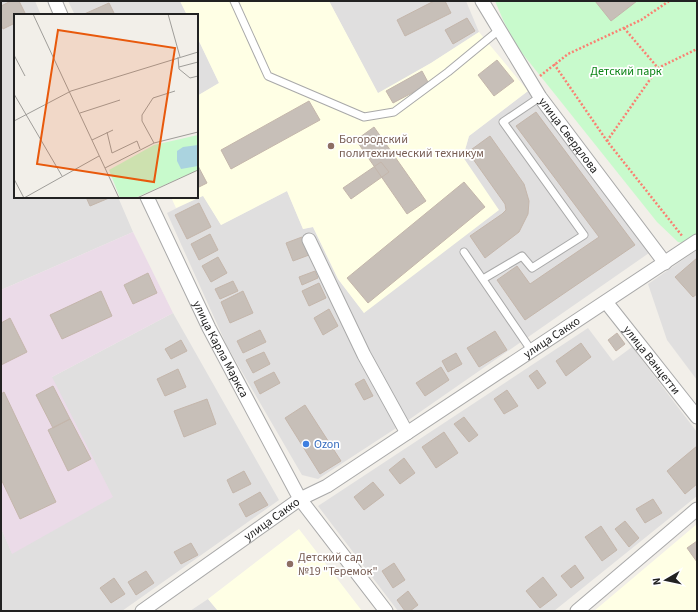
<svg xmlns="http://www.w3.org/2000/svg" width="698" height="612" viewBox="0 0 698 612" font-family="'Source Sans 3',sans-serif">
<rect width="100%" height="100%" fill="#f2efe9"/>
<path fill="#e0dfdf" d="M1,1H35L41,15H15V197H118L133,232L1,290Z
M68,1H180L187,15H75Z
M329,1H466L479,32L431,63L378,94Z
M197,37L219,83L197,96Z
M528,91L649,253L407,421L318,479L302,475L227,346L167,213L203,195L221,225L287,191L303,229L313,227L338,279L364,313L463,157L469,136Z
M697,250V380L667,340L648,284Z
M173,313L279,500L122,611H1V528L12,553L52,377Z
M588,328L613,361L632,347L697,432V496L554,611H398L318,506Z
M208,599L218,611H190Z"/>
<path fill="#ebdbe8" d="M133,232L173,313L52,377L113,497L12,554L1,528V290Z"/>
<path fill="#ffffe5" d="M180,1H329L378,93L431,63L479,32L528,91L469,136L463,157L499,210L364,313L338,279L313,227L303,229L287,191L221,225L203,196L176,208L171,197H197V96L219,83L197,37V15H187Z
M697,524V611H594Z
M299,529L362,611H218L208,599Z"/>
<path fill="#c8facc" d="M495,1H697V235L683,243L678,242L657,222L518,48L504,22Z"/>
<path fill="#c7bfb8" stroke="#c4b6ab" d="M11,1H19L26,15H15V23L3,29L1,24V6Z
M434,1H445L451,13L405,36L397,20Z
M595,1H637L611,21Z
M109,3L115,15H82Z
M467,18L475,31L453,44L445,30Z
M497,60L514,81L494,96L478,75Z
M422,71L429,84L393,103L386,91Z
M309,101L320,120L231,169L221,150Z
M536,112L635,245L525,320L497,280L517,266L530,284L599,237L516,126Z
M374,127L426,201L407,214L356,140Z
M490,136L524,184L529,201L528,214L519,232L485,258L470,236L502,214L506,210L505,204L468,152Z
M381,162L389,172L351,199L343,188Z
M197,164L207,183L197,188Z
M464,182L485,207L368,303L347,278Z
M86,197H108L109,198L90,206Z
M199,203L211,227L187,239L175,215Z
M210,234L218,250L199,260L191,244Z
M302,237L309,255L293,261L286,243Z
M218,257L227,273L211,282L202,266Z
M697,258V294L693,297L675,277Z
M315,271L318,278L302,285L299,277Z
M148,273L157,293L133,304L124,285Z
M233,281L238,291L220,299L215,289Z
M319,283L326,298L309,306L302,291Z
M101,291L112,316L62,339L50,315Z
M243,291L253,313L230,323L221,302Z
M329,309L338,326L323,335L314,318Z
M10,318L27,352L1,365V323Z
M260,330L266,342L243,353L237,341Z
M495,331L507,350L479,367L467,348Z
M617,333L625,344L616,351L608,340Z
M181,340L187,351L171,359L165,349Z
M581,343L591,357L566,376L556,361Z
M264,352L270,364L253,373L246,360Z
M456,353L462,364L448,372L442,361Z
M441,367L449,380L425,396L416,383Z
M178,369L186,387L165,396L157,379Z
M537,370L546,383L538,389L529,376Z
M274,372L280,383L260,394L254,382Z
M364,379L373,396L364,400L355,384Z
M53,386L70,419L53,428L36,395Z
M507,390L518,406L504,414L494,399Z
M4,392L56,502L20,519L1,479V394Z
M207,399L216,424L184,437L174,411Z
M305,405L341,461L320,474L285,418Z
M464,417L478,435L469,442L454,424Z
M70,419L91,459L68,471L48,430Z
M444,432L458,453L436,468L422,447Z
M697,446V484L685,494L667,471Z
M404,458L415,473L400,484L389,470Z
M244,471L251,484L233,493L227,480Z
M373,482L384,495L364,510L354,497Z
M260,492L268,505L246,517L239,504Z
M653,499L662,513L645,523L636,509Z
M625,521L639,538L629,547L615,529Z
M601,526L617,550L602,561L585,537Z
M697,541V562L687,548Z
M191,543L198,555L181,564L174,552Z
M394,563L405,580L393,588L382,571Z
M575,565L584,578L571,588L561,576Z
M146,571L154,583L136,595L128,582Z
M543,577L557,595L540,608L526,591Z
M114,578L125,594L111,603L100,588Z
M408,591L418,605L410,611H405L397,600Z"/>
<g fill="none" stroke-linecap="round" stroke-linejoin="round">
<defs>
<path id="service" d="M234,1L268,76L364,117L394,112L448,72L499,30
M464,252L531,350
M483,279L522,256L532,268L584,235L503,122L540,97"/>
<g id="minor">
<path d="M55,1L61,15"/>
<path id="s1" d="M482,1L540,97L665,263"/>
<path id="s2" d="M147,197L209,328L300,499L386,611"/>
<path d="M309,240L364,355L407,433"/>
<path id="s3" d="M606,302L697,417"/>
<path id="s4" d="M142,611L300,499L327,486L697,241"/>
<path d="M577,611L697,509"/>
</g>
</defs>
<use href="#service" stroke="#a9a9a9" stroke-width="9"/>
<use href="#minor" stroke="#a9a9a9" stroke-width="15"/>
<path stroke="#fa8072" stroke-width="2.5" stroke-dasharray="2 2" stroke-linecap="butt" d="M624,28L658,68L697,49
M554,64L607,141L683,237
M540,76L568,54L641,20L669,1
M607,141L658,68"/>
<use href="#service" stroke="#fff" stroke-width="7"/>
<use href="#minor" stroke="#fff" stroke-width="13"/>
</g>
<g fill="#8d6e63" stroke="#fff" stroke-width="1.5">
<circle cx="331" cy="146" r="4"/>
<circle cx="290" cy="564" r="4"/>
</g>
<circle fill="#3f7fe0" stroke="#fff" stroke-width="1.5" cx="306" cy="444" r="4"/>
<g text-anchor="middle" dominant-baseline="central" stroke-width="3.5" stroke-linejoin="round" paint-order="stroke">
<g font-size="12" fill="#0c8416" stroke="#fff">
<text x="626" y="71">Детский парк</text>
</g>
<g font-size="12" fill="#222" stroke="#fff">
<text stroke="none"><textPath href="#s1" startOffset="160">улица Свердлова</textPath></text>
<text stroke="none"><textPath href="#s4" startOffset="493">улица Сакко</textPath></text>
<text stroke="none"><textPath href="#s2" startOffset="169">улица Карла Маркса</textPath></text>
<text stroke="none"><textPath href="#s3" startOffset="74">улица Ванцетти</textPath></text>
<text stroke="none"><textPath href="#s4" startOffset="159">улица Сакко</textPath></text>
</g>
<g font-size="12" fill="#785e54" stroke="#fff" text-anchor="start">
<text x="339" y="139">Богородский<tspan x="339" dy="14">политехнический техникум</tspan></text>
<text x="298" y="557">Детский сад<tspan x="298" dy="14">№19 "Теремок"</tspan></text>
</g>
<g font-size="12" fill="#366cbe" stroke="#fff" text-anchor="start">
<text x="314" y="444">Ozon</text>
</g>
</g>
<g transform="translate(14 14)">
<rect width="184" height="184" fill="#f2efe9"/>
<path d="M184,121V156L121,184H106L95,156L140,131Z" fill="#c8facc"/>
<path d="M184,131V152L167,155L163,147V137L169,133Z" fill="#aad3df"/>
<path fill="none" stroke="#9f9d99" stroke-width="1" d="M19,0L105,184M154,0L166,43M0,41L11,62M164,43L165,55L176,64L184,62M165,53L184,48M0,80L48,162M66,99L106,86M0,107L57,77L184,38M93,118L98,139L123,127L126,135M78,126L99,116M140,129L128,107V101L139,84L161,77M91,154L140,129L184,118M0,165L10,184M10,184L85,142M123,184L184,156"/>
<path fill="#e8590c" fill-opacity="0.15" stroke="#e8590c" stroke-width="2" d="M44,16L161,34L140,168L23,150Z"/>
<rect width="184" height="184" fill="none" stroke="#222" stroke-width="2"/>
</g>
<rect width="698" height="612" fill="none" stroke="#222222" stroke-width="4"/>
<g transform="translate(666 580) rotate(261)" stroke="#ffffff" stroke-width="3" paint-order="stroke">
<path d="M0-3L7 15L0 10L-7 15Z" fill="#222222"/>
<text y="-6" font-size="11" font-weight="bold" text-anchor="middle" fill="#222222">N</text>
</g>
</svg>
